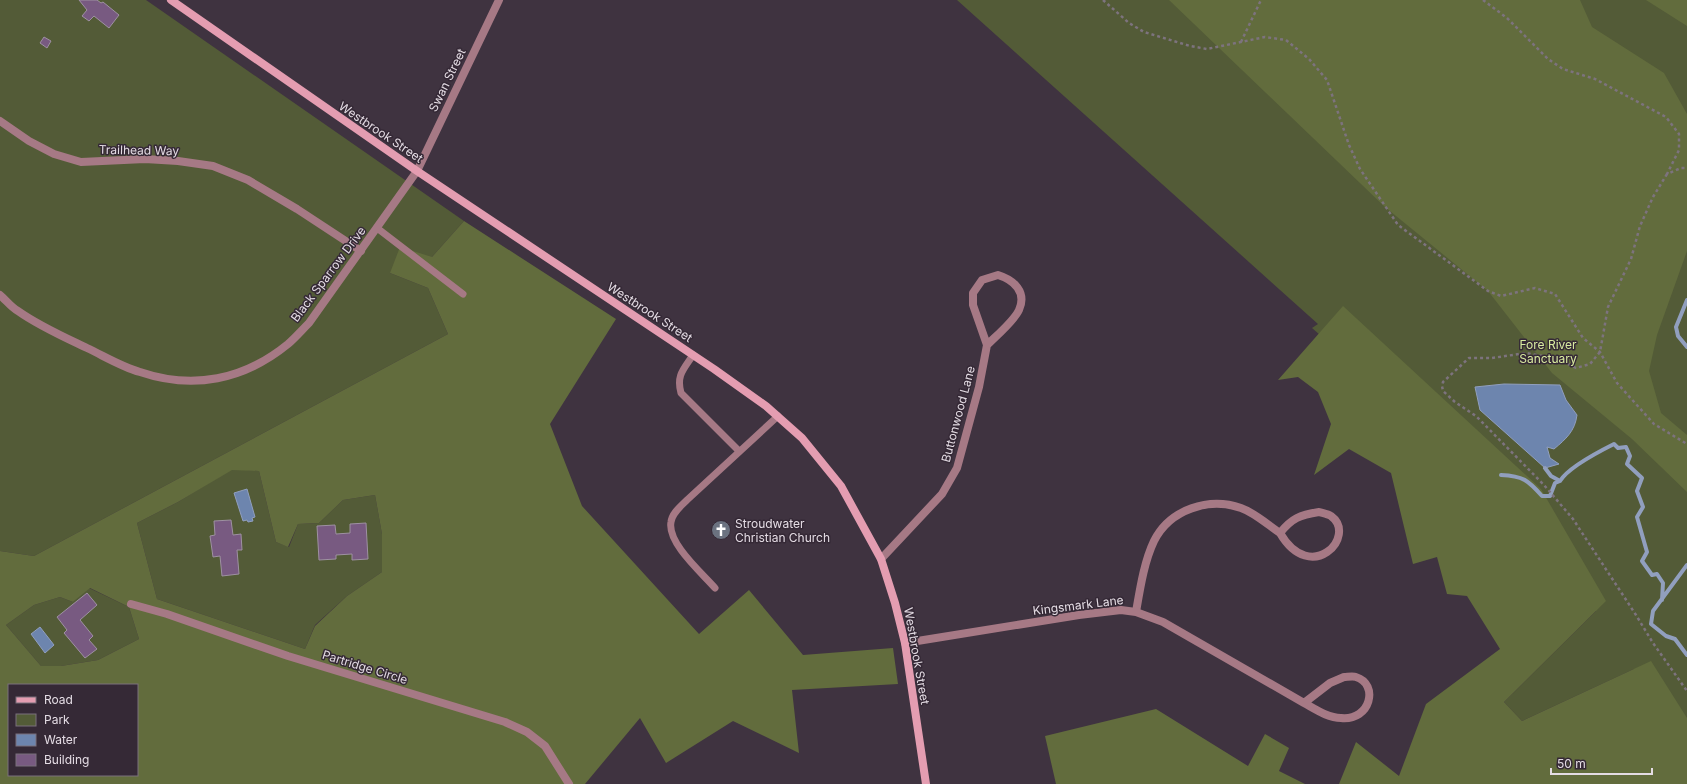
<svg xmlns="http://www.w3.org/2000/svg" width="1687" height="784" viewBox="0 0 1687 784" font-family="Inter,sans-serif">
<rect width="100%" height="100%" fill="#3f3340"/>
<path fill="#535b37" d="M0,0H146L464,221L432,257L390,273L428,288L448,334L34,556L0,551Z
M957,0H1687V754L1634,669L1522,721L1504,702L1596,611L1546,532L1312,328L1318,324Z
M232,469L259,471L276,542L289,547L298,524L319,523L343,500L375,495L382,534V572L347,596L315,625L305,649L157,599L137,523L178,502Z
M89,588L129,607L139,639L98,660L61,666H41L6,625L34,605L60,597L73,602Z"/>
<path fill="#626c3d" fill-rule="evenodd" d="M1169,0H1580L1592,27L1664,73L1687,114V251L1657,335L1649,371L1661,413L1687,435V492L1632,439L1552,373L1488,291L1385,207Z
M1646,0H1687V26Z
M464,221L616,319L550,424L582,506L699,634L749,590L803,655L893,648L898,684L792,690L799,753L733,721L666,763L640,718L585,784H0V551L34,556L448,334L428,288L390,273L400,247L432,257ZM232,470L259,471L276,542L288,547L298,524L319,523L343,500L375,495L382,534V572L347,596L315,626L305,649L157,599L137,523L178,502ZM90,588L129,607L139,639L98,660L61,666H41L6,625L34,605L60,597L73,602ZM9,685H137V775H9Z
M1343,306L1541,489L1606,601L1504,702L1522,721L1651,661L1687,718V784H1339L1356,742L1399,776L1426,704L1500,649L1467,596L1447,594L1437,557L1413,564L1391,473L1349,449L1314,475L1331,424L1318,392L1298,377L1278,380Z
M1156,709L1248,766L1265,734L1289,748L1279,771L1305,784H1056L1045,736Z"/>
<path fill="#6d85ae" stroke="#919fbe" d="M1504,384L1560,385L1566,400L1577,415C1575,431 1566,439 1554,449L1547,447L1550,458L1559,464L1545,468L1480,410L1475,387Z
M247,489L255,517L252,518L253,521L248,522L247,520L243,521L234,493Z
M40,627L54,645L45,653L31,634Z"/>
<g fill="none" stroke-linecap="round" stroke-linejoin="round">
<path stroke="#919fbe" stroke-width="4" d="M1687,300L1676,327L1678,336L1687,347
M1545,468L1551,476L1560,481C1568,468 1600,451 1614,444L1618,448L1626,447L1630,456L1627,464L1642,478L1637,491L1643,507L1637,517L1647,552L1642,561L1652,575L1657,574L1663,583L1662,600
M1501,475C1523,476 1528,480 1542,496H1550L1555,483L1560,481
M1687,565L1653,611L1651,624L1666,636L1675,639L1687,655"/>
</g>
<path fill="#785a81" stroke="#9e91a2" d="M79,0H97L101,3L103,2L119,15L109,28L94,16L89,21L82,16L87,10Z
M44,37L51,41L47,48L40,43Z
M231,520L233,535L241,534L242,550H237L239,574L222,576L220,556L213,557L210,536L215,535L214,521Z
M366,523L368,559L352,560V554L336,555V559L319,560L317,526L335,525L336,534L350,533V524Z
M87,593L97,605L80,620L93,636L89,640L97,649L85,658L64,633L67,630L57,617Z"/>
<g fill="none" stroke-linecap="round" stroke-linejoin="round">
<path stroke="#7d737e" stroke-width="2.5" stroke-dasharray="3 3" stroke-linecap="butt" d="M1103,0L1129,23L1144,32L1190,46L1207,49L1265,37L1286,40L1309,59L1327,80L1349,145L1360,169L1398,225L1488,291L1501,296L1535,288L1555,294L1583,338L1600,352L1617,383L1654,424L1687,444
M1483,0L1507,18L1548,59L1563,69L1595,79L1666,117L1679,134V150L1667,174L1681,168H1687
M1241,42L1261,0
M1667,174L1653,197L1640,226L1631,259L1608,307L1600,352L1590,364L1576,368L1558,359L1526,353L1492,358H1469L1443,382L1442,386L1443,391L1455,402L1476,416L1544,485L1573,519L1636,615L1653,643L1687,691"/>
<path stroke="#a67985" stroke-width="7" d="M377,228L463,294
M693,355C684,369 676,375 681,393L739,451
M715,588C702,573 667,543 671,522C672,513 681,506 687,500L778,416"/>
<path stroke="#a67985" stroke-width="8" d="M0,121L29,141L54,154L81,162L145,159L178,161L213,166L248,180L297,209L361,251
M998,275C1014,280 1027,292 1019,310C1014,321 996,336 987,345L973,305V293L982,280Z
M0,295C6,300 11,307 18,311C39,326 64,337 87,348C104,356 122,367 140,372C193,390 244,380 288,344C295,338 302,330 309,323L417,171L499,0
M1319,512C1322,513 1328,514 1331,516C1358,536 1311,586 1280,533C1292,518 1300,515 1319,512Z
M881,559L942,494L957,468L979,387L987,345
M131,604L167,614L288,656L505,722L527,732L545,746L569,784
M1136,612C1140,589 1144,562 1154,541C1170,509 1209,497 1241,508C1255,513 1268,525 1280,533
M905,643L1079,615L1121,610L1136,612L1163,622L1304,703
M1344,677C1347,677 1353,676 1356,677C1379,684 1371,721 1341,718C1328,718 1315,709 1304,703L1330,683Z"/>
<path stroke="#e49db1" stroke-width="8" d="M171,0L417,171L714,369L766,406L802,438L841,486L881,559L895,603L905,643L926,784"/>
</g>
<defs>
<symbol id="church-disc" viewBox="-11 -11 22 22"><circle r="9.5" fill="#6b7280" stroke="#352936"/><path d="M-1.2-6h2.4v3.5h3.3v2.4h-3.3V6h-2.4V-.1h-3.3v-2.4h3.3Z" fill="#fff"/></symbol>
</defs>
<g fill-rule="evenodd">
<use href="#church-disc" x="710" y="519" width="22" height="22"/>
</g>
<g text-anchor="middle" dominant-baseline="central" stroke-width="3" stroke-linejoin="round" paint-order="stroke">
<g font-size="12" fill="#e4dce4" stroke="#352936">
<text transform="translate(447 80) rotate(-64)">Swan Street</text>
<text transform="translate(381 132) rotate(34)">Westbrook Street</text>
<text transform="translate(139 150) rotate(1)">Trailhead Way</text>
<text transform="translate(328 274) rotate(-53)">Black Sparrow Drive</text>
<text transform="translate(650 312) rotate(33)">Westbrook Street</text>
<text transform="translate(958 414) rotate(-75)">Buttonwood Lane</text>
<text transform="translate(1078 605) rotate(-7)">Kingsmark Lane</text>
<text transform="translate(917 656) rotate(80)">Westbrook Street</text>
<text transform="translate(365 667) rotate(17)">Partridge Circle</text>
</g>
<g font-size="12" fill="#d9eba0" stroke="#352936">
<text x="1548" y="344">Fore River<tspan x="1548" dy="14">Sanctuary</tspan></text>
</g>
<g font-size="12" fill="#e4dce4" stroke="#352936" text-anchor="start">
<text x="735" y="523">Stroudwater<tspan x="735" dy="14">Christian Church</tspan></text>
</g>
</g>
<rect x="8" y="684" width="130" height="92" fill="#352936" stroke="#7b717c"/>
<rect x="16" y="697" width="20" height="6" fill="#e49db1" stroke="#7b717c"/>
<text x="44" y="704" font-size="12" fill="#e4dce4">Road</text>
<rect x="16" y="714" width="20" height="12" fill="#535b37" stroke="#7b717c"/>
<text x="44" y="724" font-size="12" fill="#e4dce4">Park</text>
<rect x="16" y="734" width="20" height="12" fill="#6d85ae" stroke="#7b717c"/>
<text x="44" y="744" font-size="12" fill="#e4dce4">Water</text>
<rect x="16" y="754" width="20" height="12" fill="#785a81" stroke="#7b717c"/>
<text x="44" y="764" font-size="12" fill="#e4dce4">Building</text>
<path d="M1551 768v6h101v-6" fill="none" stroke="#e4dce4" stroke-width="2"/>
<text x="1557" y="768" font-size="12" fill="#e4dce4" stroke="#352936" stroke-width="3" paint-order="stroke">50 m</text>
</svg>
